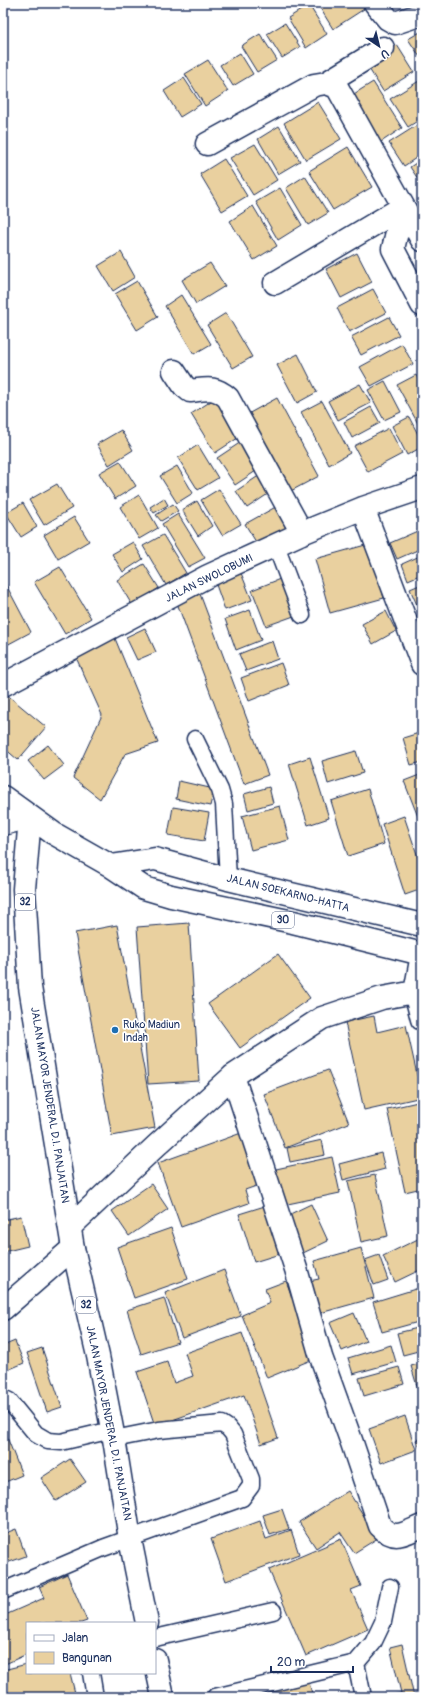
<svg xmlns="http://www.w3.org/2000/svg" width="425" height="1700" viewBox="0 0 425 1700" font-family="Pangolin,sans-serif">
<rect width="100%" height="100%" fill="#fff"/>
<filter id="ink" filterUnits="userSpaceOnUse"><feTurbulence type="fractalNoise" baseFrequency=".025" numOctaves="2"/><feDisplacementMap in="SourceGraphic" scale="8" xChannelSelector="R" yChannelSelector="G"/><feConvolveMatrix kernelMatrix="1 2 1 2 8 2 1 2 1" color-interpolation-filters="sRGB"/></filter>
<g filter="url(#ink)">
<path fill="#e9d09f" stroke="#1b2f5e" d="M317,3H360L364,9L333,29Z
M309,5L327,34L306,48L288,18Z
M285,23L300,47L282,58L267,34Z
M422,31V60L408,39Z
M260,34L277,60L257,72L241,46Z
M397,45L414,72L383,91L366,64Z
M240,53L253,74L233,86L220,65Z
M208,60L228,91L205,106L185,74Z
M184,78L201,104L180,117L164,91Z
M419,81L422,86V118L408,127L390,99Z
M373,82L402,128L378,144L349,97Z
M318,102L341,139L306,160L284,123Z
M422,122V154L404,166L389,143Z
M279,126L300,161L278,174L258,139Z
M255,144L277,180L253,195L230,158Z
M348,147L372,187L333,210L309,171Z
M224,159L247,196L222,211L200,174Z
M422,159V185L410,167Z
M305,176L328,213L308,225L286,188Z
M280,188L302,225L278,240L256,202Z
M253,206L277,246L254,260L230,221Z
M121,252L135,277L113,291L98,266Z
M357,253L372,282L341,298L326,269Z
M210,263L225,286L196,304L182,280Z
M137,281L158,317L137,330L115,294Z
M373,289L386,313L349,332L337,308Z
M181,295L211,344L194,354L165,306Z
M226,313L252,357L233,368L207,325Z
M389,317L399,335L361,355L351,337Z
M402,344L413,364L371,386L360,367Z
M298,354L317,392L297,403L277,365Z
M416,375L422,386V431L397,385Z
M385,381L401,412L384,420L368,390Z
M360,384L371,403L338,420L328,401Z
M219,396L244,434L215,453L191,414Z
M277,398L319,476L287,493L246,415Z
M322,401L350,453L329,465L301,412Z
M371,407L380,423L352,438L344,422Z
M409,417L422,442V447L407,455L392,426Z
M389,428L402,454L368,472L354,446Z
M121,430L133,450L109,465L97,444Z
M244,440L262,467L235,485L217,458Z
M198,445L218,478L198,490L178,458Z
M120,461L136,486L115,499L99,473Z
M177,466L193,493L177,503L160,476Z
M260,475L271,492L247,508L236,491Z
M57,484L72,508L44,525L29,500Z
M219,489L241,524L222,535L201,500Z
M139,495L158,528L139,539L120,507Z
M164,498L168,505L154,513L150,507Z
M197,501L212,526L198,536L182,510Z
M23,503L37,527L21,537L6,513Z
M173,504L178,511L161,521L156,515Z
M281,504L294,527L259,547L245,524Z
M178,514L205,558L188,567L162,524Z
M74,517L89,541L58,559L44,535Z
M422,529V548L397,559L390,543Z
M163,535L186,573L166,585L143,546Z
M133,542L143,559L123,572L112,554Z
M369,544L384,598L330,613L315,559Z
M422,555V574L408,580L402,564Z
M144,564L159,588L132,605L117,580Z
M60,567L91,618L65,634L34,582Z
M241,573L252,600L225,610L215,582Z
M3,579L31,632L5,646L3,643Z
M280,579L294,616L266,626L252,590Z
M422,584V603L417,605L410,589Z
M200,594L268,775L244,784L177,603Z
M250,610L261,640L236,650L225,619Z
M386,611L396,631L373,644L362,624Z
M145,628L156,652L137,660L126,637Z
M114,636L158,743L125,754L100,799L73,778L102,715L74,653Z
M272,641L278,659L246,671L239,654Z
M281,663L289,685L249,701L241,678Z
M5,693L46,727L18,760L3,747V696Z
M422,732V762L411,765L403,738Z
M48,745L64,765L44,780L28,761Z
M356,751L363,773L328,784L322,761Z
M310,757L329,818L308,825L289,764Z
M422,774V821L420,822L404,781Z
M179,781L214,789L210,806L176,799Z
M269,787L273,803L248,810L244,794Z
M368,789L384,844L348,856L331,801Z
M280,806L289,840L251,850L242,816Z
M173,807L209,813L204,841L168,835Z
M404,816L422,869V889L405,895L382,824Z
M189,923L199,1081L148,1084L137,927Z
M117,925L155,1128L112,1136L75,933Z
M278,954L310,998L240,1048L208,1004Z
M374,1016L377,1032L406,1025L422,1097L364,1110L345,1022Z
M328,1070L349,1123L285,1148L264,1094Z
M422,1101V1188L405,1192L387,1109Z
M244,1132L262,1184L245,1190L249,1203L181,1227L158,1163Z
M322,1140L325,1155L290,1162L287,1148Z
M381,1153L385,1169L343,1180L339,1164Z
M332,1157L340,1193L283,1205L276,1169Z
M375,1175L388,1236L361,1242L348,1181Z
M151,1184L168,1209L129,1236L112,1211Z
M311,1204L328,1241L301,1254L284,1217Z
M268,1205L283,1253L254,1262L239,1214Z
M21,1216L28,1246L3,1252V1220Z
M171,1228L188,1279L134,1298L117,1247Z
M422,1237V1269L395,1282L383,1256Z
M361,1248L374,1298L313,1315L304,1282L319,1279L314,1261Z
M379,1255L388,1280L374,1285L365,1260Z
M224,1270L241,1316L182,1338L165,1293Z
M286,1281L316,1358L267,1378L242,1315L270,1303L265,1289Z
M422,1287V1321L382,1332L373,1302Z
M164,1298L178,1342L141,1354L127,1310Z
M354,1313L366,1341L342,1351L330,1323Z
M422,1327V1350L403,1355L397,1333Z
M242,1333L278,1438L261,1444L244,1395L155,1426L137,1372L167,1362L174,1383L193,1376L185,1353Z
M15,1341L24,1363L3,1372V1346Z
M391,1345L396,1362L353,1374L348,1358Z
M42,1348L62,1407L47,1412L27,1353Z
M422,1363V1403L411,1366Z
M399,1367L404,1384L364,1396L359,1378Z
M405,1416L416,1450L381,1463L369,1429Z
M3,1427L22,1475L3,1483Z
M422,1437V1451L416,1440Z
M70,1459L86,1482L56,1501L41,1478Z
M348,1491L378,1538L354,1553L340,1532L316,1548L299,1522Z
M282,1509L289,1529L270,1535L263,1515Z
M260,1521L266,1539L291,1530L299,1554L226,1581L211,1539Z
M16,1529L26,1556L4,1564L3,1534Z
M341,1539L361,1586L351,1590L368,1629L306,1656L269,1570Z
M67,1574L87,1621L81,1623H27V1654L3,1665V1616L44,1598L39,1587Z
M402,1644L414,1697H384L401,1693L390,1647Z
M27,1664V1673H70L76,1697H3V1670Z
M308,1679L313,1697H252L251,1694Z"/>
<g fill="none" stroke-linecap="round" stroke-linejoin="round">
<defs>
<path id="lane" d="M276,546L302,615
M195,739L220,790L224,804L228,879
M3,1398L9,1401L36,1434L48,1441L61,1442L112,1430
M3,1591L103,1548L242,1498L251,1486V1479L233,1434L228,1428L222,1424L159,1430L114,1439
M155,1638L273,1611
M356,1663L363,1697
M91,1673L95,1697
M215,1697L356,1663L373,1643L383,1622L390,1587"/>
<path id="street" d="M375,3L388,19L395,23L422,14
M326,83L383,48
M207,144L314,85L326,83L337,87L422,240
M411,220L397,232L393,249L422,305
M275,283L403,207
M174,371L184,386L190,391C207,389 215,386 228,398L302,533
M363,508L422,664
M3,685L208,576L302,533L363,508L422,488
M415,992L422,1019
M233,1076L296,1269L321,1357L352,1443L380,1526C395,1542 404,1533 422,1526
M70,1227L156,1146L233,1076L322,1018L382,998L415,992L422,955
M3,1309L73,1248"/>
<path id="secondary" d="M3,824L30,817"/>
<path id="highway" d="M3,797L53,833L111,866L144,888L171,896L293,922L422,954
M30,817L24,889L30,987L73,1248L98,1356L114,1439L130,1539L147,1623
M111,866L155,859L228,879L422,925
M155,1660L163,1697"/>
</defs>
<use href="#lane" stroke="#1b2f5e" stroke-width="19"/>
<use href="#street" stroke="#1b2f5e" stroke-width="25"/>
<use href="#secondary" stroke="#1b2f5e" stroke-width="25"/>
<use href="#highway" stroke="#1b2f5e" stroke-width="25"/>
<use href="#lane" stroke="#fff" stroke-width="16"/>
<use href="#street" stroke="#fff" stroke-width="22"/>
<use href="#secondary" stroke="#fff" stroke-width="22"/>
<use href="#highway" stroke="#fff" stroke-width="22"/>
</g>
</g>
<circle fill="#1f6fb2" stroke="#fff" stroke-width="1.5" cx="115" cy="1030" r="4"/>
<g text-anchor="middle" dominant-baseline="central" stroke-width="3.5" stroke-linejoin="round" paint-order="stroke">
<g fill="#fff" stroke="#5f6d8e" stroke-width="1">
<rect x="15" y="894" width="20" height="16" rx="3"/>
<rect x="272" y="912" width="22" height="16" rx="3"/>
<rect x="76" y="1297" width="20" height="16" rx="3"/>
</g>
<g font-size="10" font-weight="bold" fill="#1b2f5e">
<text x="25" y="902">32</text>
<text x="283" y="920">30</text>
<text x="86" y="1305">32</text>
</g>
<g font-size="11" fill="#1b2f5e" stroke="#fff">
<text transform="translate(209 578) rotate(-26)">JALAN SWOLOBUMI</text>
<text transform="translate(288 893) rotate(14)">JALAN SOEKARNO-HATTA</text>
<text transform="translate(50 1105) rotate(81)">JALAN MAYOR JENDERAL D.I. PANJAITAN</text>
<text transform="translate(109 1423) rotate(79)">JALAN MAYOR JENDERAL D.I. PANJAITAN</text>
</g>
<g font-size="11" fill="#1b2f5e" stroke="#fff" text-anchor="start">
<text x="123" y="1024">Ruko Madiun<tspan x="123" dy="13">Indah</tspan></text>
</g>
</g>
<rect width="425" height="1700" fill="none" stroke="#fff" stroke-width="16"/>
<rect x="8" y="8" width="409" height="1684" fill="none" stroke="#1b2f5e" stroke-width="1.5" filter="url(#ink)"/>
<rect x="26" y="1622" width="130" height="52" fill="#ffffff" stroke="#a4acbf"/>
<rect x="34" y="1635" width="20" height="6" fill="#ffffff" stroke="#a4acbf"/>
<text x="62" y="1642" font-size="12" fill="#1b2f5e">Jalan</text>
<rect x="34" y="1652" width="20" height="12" fill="#e9d09f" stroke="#a4acbf"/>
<text x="62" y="1662" font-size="12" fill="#1b2f5e">Bangunan</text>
<g transform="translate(379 46) rotate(145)" stroke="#ffffff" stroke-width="3" paint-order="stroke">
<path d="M0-3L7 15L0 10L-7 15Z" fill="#1b2f5e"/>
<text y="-6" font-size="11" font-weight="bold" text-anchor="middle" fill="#1b2f5e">U</text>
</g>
<path d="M271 1666v6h82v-6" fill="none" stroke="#1b2f5e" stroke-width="2"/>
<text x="277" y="1666" font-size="12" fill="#1b2f5e" stroke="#ffffff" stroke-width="3" paint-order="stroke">20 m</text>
</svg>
